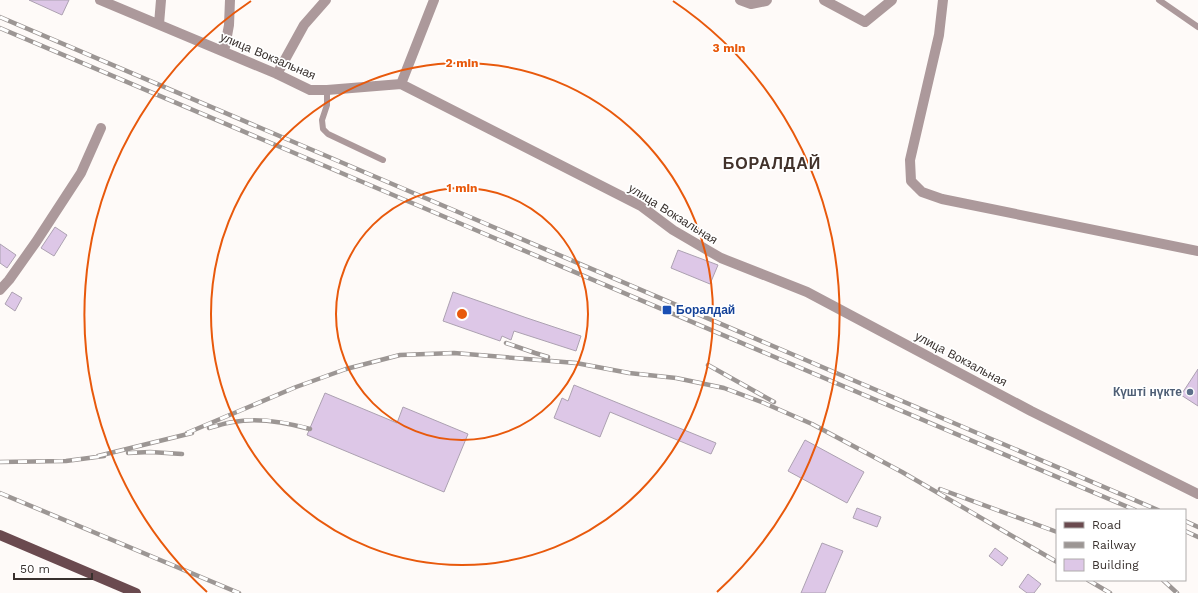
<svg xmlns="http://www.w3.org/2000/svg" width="1198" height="593" viewBox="0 0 1198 593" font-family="'Work Sans',sans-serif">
<rect width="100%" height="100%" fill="#fefaf8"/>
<path fill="#ddc7e7" stroke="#aca1b1" d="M29,0H69L62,15Z
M55,227L67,235L54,256L41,248Z
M0,244L16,255L7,268L0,263Z
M678,250L718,265L710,284L671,268Z
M12,292L22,298L15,311L5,304Z
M453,292L527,318L581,336L576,351L514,331L511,340L502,336L500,341L443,321Z
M1198,369V406L1181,395Z
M574,385L716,443L711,454L610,412L600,437L554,418L562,398L568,401Z
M325,393L397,423L403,407L468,434L444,492L307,435Z
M805,440L864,472L847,503L788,471Z
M857,508L881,517L877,527L853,518Z
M822,543L843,551L825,593H801Z
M995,548L1008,558L1002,566L989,556Z
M1028,574L1041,584L1034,593H1027L1019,587Z"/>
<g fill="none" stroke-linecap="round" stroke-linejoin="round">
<path stroke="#ac999b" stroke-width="6" d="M1159,0L1198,27
M327,90V105L322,120L323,129L328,134L383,160"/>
<path stroke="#ac999b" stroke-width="10" d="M100,0L277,74L310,90H327L401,84L641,206L673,230L721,258L807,292L1031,411L1198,494
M740,0L751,4L766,1L767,0
M824,0L865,22L892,0
M943,0L939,35L910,160L911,181L922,192L942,199L1198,251
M159,24L161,0
M224,52L229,25L230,0
M277,74L304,25L326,0
M401,84L434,0
M0,290L9,280L36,242L81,173L101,128"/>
<path stroke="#6a4a4f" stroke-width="10" d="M0,535L136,593"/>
<defs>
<path id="rail" d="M0,17L1158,510
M0,28L1135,510
M506,343L535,353L548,357
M708,365L774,402
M209,428C217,426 225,423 233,422C259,417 285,422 310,429
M187,433L296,387L346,369L400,355L454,353L576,363L629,373L676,378L724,388L764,403L812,424L902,472L1057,562
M128,453L150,452L182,454
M98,456L192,433
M0,462L66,461L104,456
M940,489L1057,532
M0,493L239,593
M1185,521L1198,527
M1185,531L1198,537
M1088,580L1110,593
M1163,580L1177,593"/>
</defs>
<use href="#rail" stroke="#9c9694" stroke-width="4.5"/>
<use href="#rail" stroke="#fff" stroke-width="3" stroke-dasharray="9" stroke-linecap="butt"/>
</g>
<g fill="none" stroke="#e8590c" stroke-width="2">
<circle cx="462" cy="314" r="126"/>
<circle cx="462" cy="314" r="251"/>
<path d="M207 592A377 377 0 0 1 251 1M673 1A377 377 0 0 1 717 592"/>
</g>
<rect fill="#1a4fb4" stroke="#fff" stroke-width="1.5" x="662" y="305" width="10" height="10" rx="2"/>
<circle fill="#5c6f8a" stroke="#fff" stroke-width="1.5" cx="1190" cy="392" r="4"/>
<g text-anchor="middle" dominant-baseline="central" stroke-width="3.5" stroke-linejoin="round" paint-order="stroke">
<g font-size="12" fill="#38302d" stroke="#fff">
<text transform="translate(268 56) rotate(23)">улица Вокзальная</text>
<text transform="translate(673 214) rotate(32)">улица Вокзальная</text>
<text transform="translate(961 359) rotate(28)">улица Вокзальная</text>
</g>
<g font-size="12" font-weight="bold" fill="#164399" stroke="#fff" text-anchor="start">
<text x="676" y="310">Боралдай</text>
</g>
<g font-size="12" font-weight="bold" fill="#4e5e75" stroke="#fff" text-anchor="end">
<text x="1182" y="392">Күшті нүкте</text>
</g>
<g font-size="16" font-weight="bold" letter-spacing="1" fill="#42322b" stroke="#fff">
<text x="772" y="163">БОРАЛДАЙ</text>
</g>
</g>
<circle cx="462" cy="314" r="6" fill="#e8590c" stroke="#fff" stroke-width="2"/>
<g font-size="12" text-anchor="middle" font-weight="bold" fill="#e8590c" stroke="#fff" stroke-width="3.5" stroke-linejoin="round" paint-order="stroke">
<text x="729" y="52">3 min</text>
<text x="462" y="67">2 min</text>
<text x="462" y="192">1 min</text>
</g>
<rect x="1056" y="509" width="130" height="72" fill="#ffffff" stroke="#afacab"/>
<rect x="1064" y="522" width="20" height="6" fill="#6a4a4f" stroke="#afacab"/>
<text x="1092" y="529" font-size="12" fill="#38302d">Road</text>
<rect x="1064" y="542" width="20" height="6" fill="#9c9694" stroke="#afacab"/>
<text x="1092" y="549" font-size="12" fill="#38302d">Railway</text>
<rect x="1064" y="559" width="20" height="12" fill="#ddc7e7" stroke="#afacab"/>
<text x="1092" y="569" font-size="12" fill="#38302d">Building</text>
<path d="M14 573v6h78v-6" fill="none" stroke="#38302d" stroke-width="2"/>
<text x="20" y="573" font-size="12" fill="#38302d" stroke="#ffffff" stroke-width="3" paint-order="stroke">50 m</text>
</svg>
